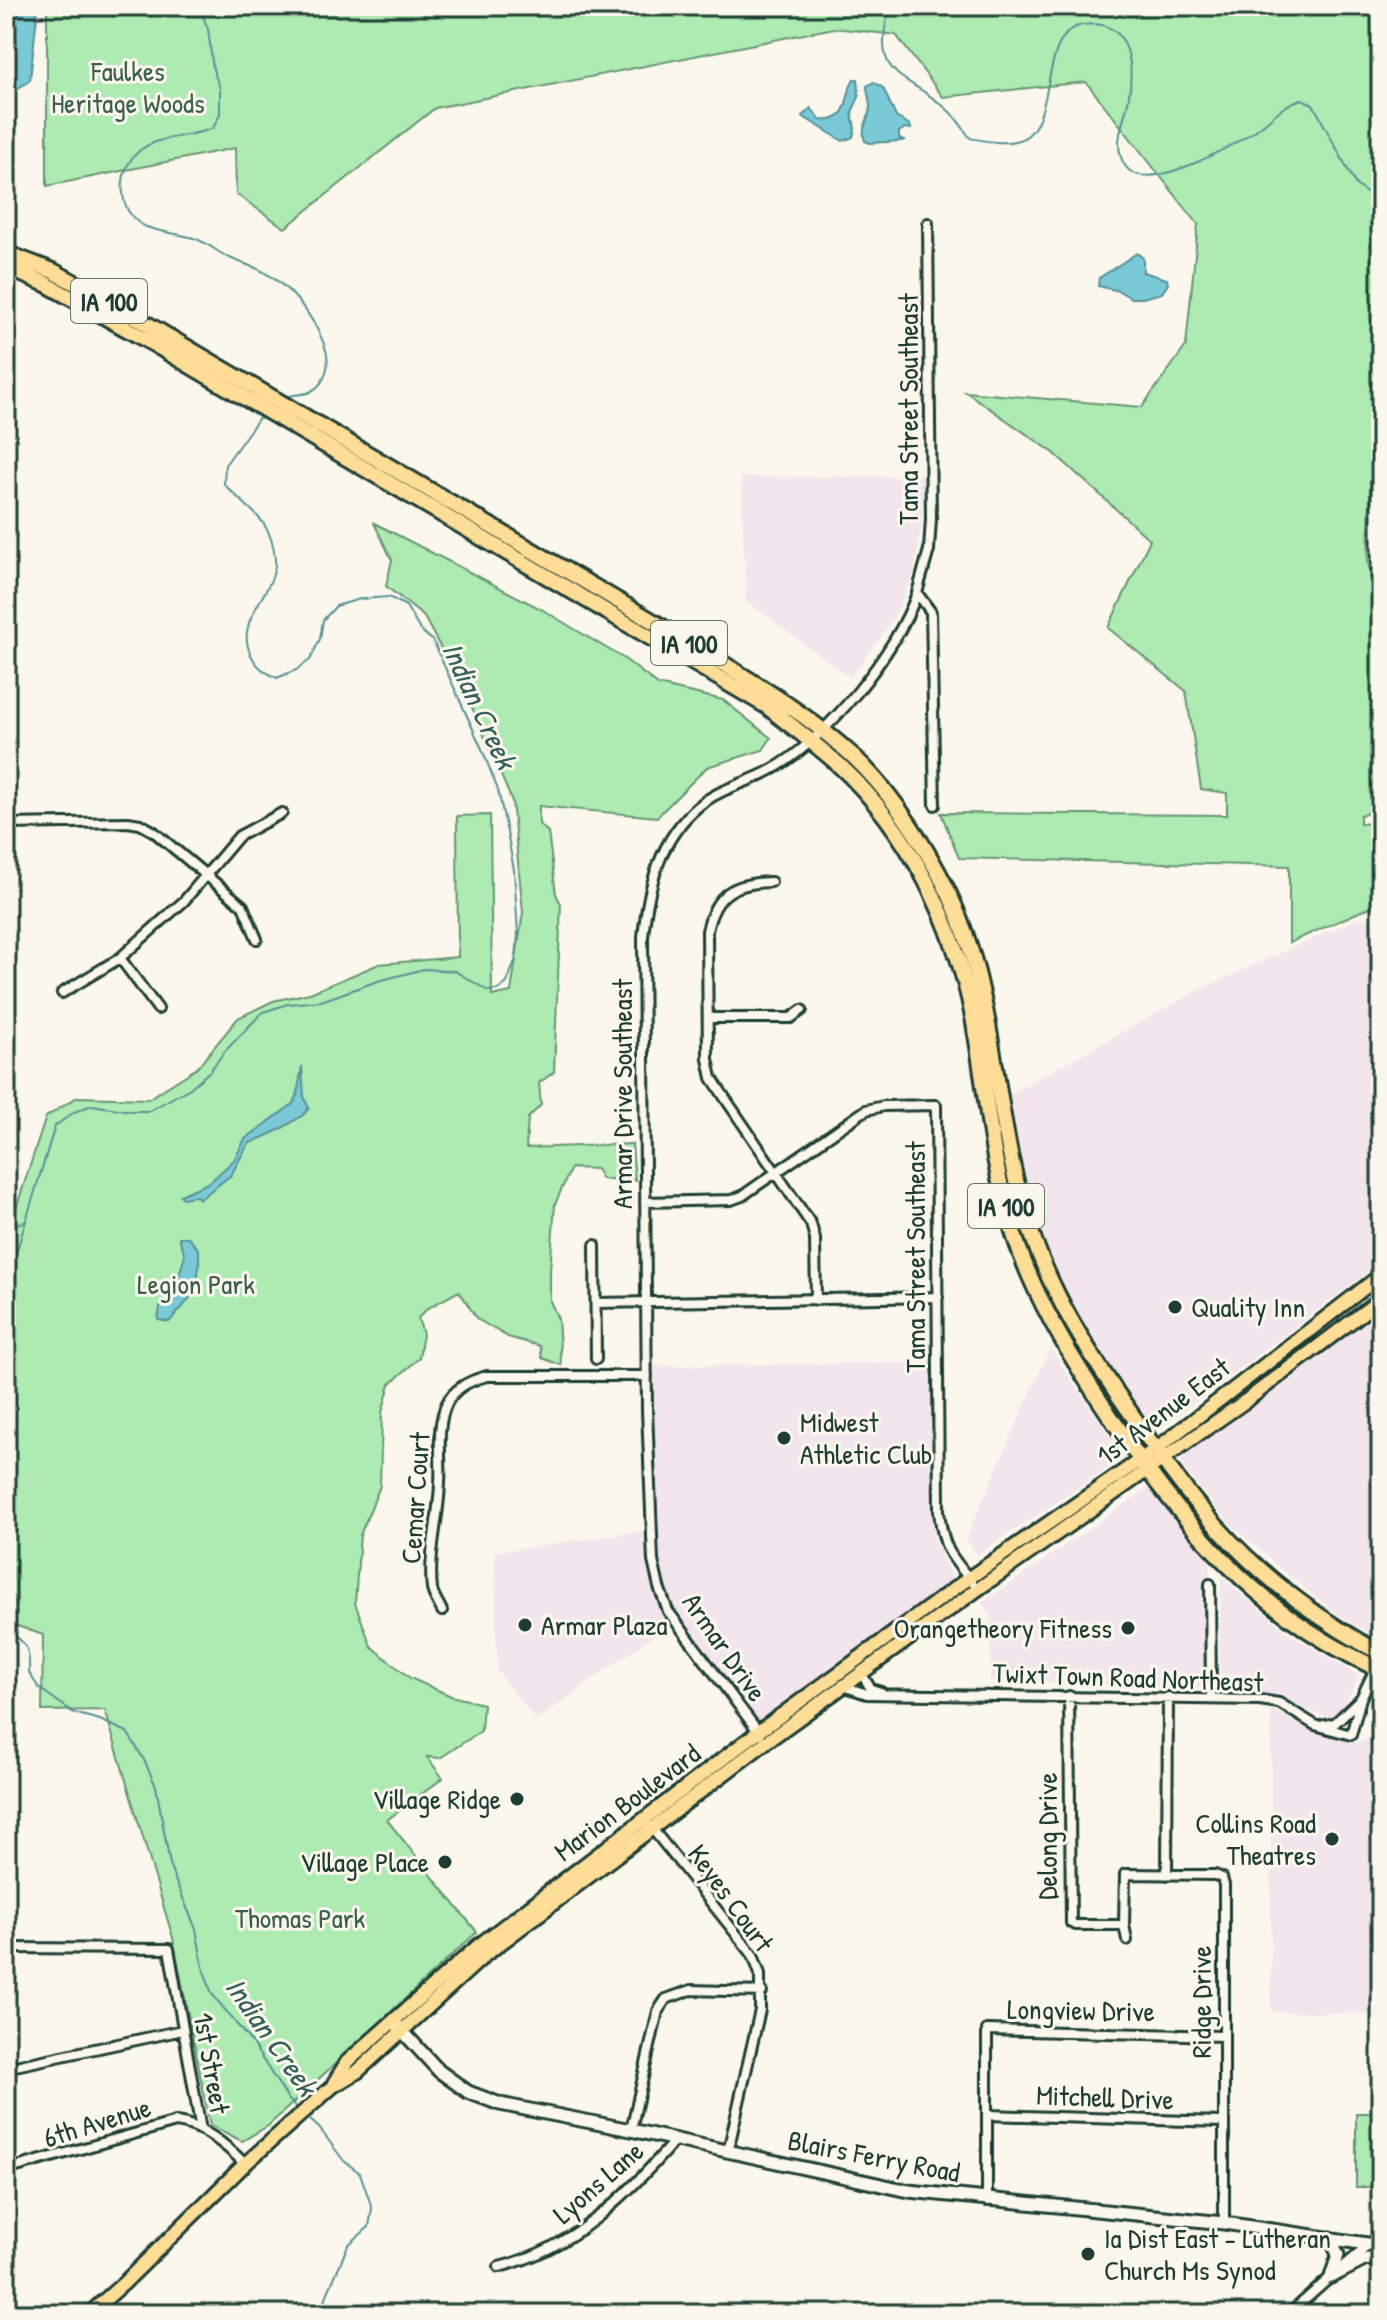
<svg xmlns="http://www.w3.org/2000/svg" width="1387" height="2320" viewBox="0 0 1387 2320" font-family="'Patrick Hand',sans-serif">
<rect width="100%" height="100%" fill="#fbf7ec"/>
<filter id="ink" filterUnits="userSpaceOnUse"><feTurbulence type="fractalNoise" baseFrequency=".0125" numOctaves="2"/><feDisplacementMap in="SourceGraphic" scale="16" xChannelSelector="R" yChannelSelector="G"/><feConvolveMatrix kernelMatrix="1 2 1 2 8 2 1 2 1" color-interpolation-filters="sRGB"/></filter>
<g filter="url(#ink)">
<path fill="#f2e6ec" d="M925,476L922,523L914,574L893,620L850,678L746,601L741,477Z
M1361,917L1371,921L1376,932V963L1381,962V1262L1165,1425L1150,1426L1088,1340L1061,1290L1035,1227L1025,1192L1009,1094L1201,989Z
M1381,1309V1641L1340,1616L1289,1576L1226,1520L1182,1467V1456L1188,1448Z
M1050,1348L1124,1457L977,1555L966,1539Z
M932,1362L934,1539L951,1574L950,1586L810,1689L746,1731L670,1624L536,1721L497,1671L495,1552L658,1529L650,1366Z
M1151,1486L1175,1518L1210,1558L1211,1688L990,1681L991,1619L982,1603Z
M1221,1577L1287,1632L1359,1676L1336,1721L1271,1695L1219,1692Z
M1271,1709L1323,1735L1339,1739L1356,1742L1381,1735V2014L1271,2012Z"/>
<path fill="#adebb2" stroke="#669473" stroke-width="2" d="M47,6H1381V269L1377,268L1368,562L1381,621V724L1377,811L1360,815V823L1381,825V912L1378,913L1377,904L1289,943V866L959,858L941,813L1227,815V793L1201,789L1186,691L1108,628L1150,540L1054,453L966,392L1142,407L1186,346L1198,224L1086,82L943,97L896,35L834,28L435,108L285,228L236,194L235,148L47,186Z
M374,523L543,610L626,660L658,685L723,700L771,738L763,750L707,767L657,817L539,806V824L548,832L556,894L561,904L554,1072L539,1083L541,1105L528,1118L526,1148L632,1144L635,1180L602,1179L596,1169L571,1168L555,1204L550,1271V1301L558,1319L561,1365L542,1358L540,1346L508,1337L477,1319L459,1291L428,1308L418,1318L423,1334L419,1358L390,1384L382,1413L380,1486L360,1535L355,1603L371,1646L410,1678L451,1696L483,1704L481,1731L440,1758L427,1757L443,1778L387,1820L477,1932L268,2126L242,2141L210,2125L173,1938L105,1710L42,1711L43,1635L6,1622V1239L46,1117L77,1097L148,1099L197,1068L238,1018L273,1001L310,993L379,964L458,957L457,816L490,815L492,996L511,992L523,912L512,801L468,698L424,617L386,586L392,560Z
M1356,2113H1381V2187H1356Z"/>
<path fill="#7ac9d6" stroke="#569195" stroke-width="2" d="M6,6H38L30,80L15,91L6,90Z
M854,79H858L859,97L852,112L855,129L853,137L843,141L802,116L811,108L820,120C852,124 844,93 854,79Z
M874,82L883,88L896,117L910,125L911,129L905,128L899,132V138L904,140L902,141L870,143L865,141C860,127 870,120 870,107C870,100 867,93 867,86Z
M1137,253L1143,258V272L1167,279L1168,284L1162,293L1143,298H1131L1119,291L1098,286L1099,278Z
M302,1066L304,1097L309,1108L302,1116L279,1130L248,1144L231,1175L200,1199L196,1196L183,1198L180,1195L210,1182L234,1160L245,1139L293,1104L297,1096Z
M179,1237H188L199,1250C200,1288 195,1294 169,1322L158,1320L160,1307L174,1292L185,1255Z"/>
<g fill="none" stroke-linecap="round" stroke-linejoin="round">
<path stroke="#569195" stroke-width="2" d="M199,6L208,29L213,69L220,89V114L213,128C191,138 156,135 138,152C118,170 117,205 138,222C149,232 181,233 196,239C208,243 217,252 228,257C239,263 251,265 262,271C291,287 312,314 324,344C331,361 328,383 310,392C303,395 293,394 286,397
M623,6L642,13L714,6
M890,6C868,83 908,71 951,113C958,120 964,129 970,138C986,141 1008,146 1024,138C1057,120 1039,32 1083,25C1129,18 1134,62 1129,96C1127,112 1119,128 1119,144C1119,153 1122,165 1130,171C1154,190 1230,147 1253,132C1270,121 1282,104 1302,99L1313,104L1356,185L1381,204
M1381,218L1379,274L1381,476
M1381,541L1379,559L1381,596
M6,1226L24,1222
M6,1270L17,1250L55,1126L74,1112L92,1105L131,1111H149L190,1088L210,1071L225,1051L263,1012L288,1004L321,1001L378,981L424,969L455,971L488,991L498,990L507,983L516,958L518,934L514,870L506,827L498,790L482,749L433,641L420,630L406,606L389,597L360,599L336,606L323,620L320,639L310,660L296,670L277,678C262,671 253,664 248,647C239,614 277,591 275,559C272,518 248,510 224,484L225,465L261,415
M6,1633C28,1639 30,1652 29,1673L39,1688L74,1713L100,1720L127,1732L143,1758L156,1786L171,1870L196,1929L204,1971L212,1994L252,2043L288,2099L298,2109
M306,2116L320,2129L344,2161L360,2173L372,2208L369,2227L348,2245L319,2314"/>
<defs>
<path id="street" d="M928,223L931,519L929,550L917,593L931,612L935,805
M6,824L128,822L140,824L153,831L243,906L257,939
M771,882C734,883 715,893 707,931L708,1059L712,1078L725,1098L811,1224L815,1239L816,1300
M120,958L158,1009
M62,993L120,958L184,901L239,836L282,813
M708,1018H791L802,1010
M645,1202L731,1200L742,1196L866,1110L884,1106L936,1105L939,1511C943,1548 949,1554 972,1582
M595,1245L596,1359
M596,1303L938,1297
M1210,1584L1211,1697
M442,1611C439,1604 433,1596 432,1589C428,1552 439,1519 440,1483C442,1457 435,1428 447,1403C455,1387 471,1380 487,1376H647
M861,1673L871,1689L881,1692
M843,1686L867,1694L1260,1700L1279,1703L1315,1725L1351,1735L1361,1698L1376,1667
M1069,1696L1071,1923L1076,1925H1124
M1320,1726L1335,1723L1360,1699
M760,1734L668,1611L659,1587L653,1561L647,1410L643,937C648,888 659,838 700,805C721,788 748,783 771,770C825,742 898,650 917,593
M650,1826L753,1955L760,1974V2010L728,2151
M1167,1875L1168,1697
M1127,1940L1124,1925L1125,1874L1215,1875L1222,1878L1224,1885V2223
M6,1948L169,1949L201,2130
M6,2068L183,2030
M987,2115L1222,2122
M631,2130L658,2011L666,1999L691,1990L762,1992
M6,2170L176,2122C203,2125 227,2146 245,2164
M987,2201V2030L1223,2036
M1344,2266L1381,2235
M499,2267C573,2249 627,2196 675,2140
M1289,2314L1333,2275"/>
<path id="secondary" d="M396,2024L439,2071L468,2092L500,2104L631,2130L909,2191L1224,2223L1381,2246
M1331,2238L1338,2255L1331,2277
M1331,2277L1364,2260L1381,2257"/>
<path id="primary" d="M334,2083L347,2062L478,1946L758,1732L969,1578L1156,1449L1381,1275
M89,2314L124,2283L245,2164L333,2086L357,2072L485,1955L766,1742L978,1589L1247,1400L1381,1299"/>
<path id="highway" d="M6,253L53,271L101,297L683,639C741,675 802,709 853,756C886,787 915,830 937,870C992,970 989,1061 1013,1168C1034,1266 1075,1334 1132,1415C1159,1454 1186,1494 1218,1528C1260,1575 1325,1625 1381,1653
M6,267L46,284L152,343L768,707C791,726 816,744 838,764C909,829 955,924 973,1017C986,1086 990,1157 1011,1225C1031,1292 1069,1355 1108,1413C1182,1523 1256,1615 1381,1670"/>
</defs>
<use href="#street" stroke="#1f3d34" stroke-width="14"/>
<use href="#secondary" stroke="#1f3d34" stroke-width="17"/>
<use href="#primary" stroke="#1f3d34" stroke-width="18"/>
<use href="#highway" stroke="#1f3d34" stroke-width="20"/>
<use href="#street" stroke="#fbf7ec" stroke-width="8"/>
<use href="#secondary" stroke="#fbf7ec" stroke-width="11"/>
<use href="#primary" stroke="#fedd96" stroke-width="12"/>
<use href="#highway" stroke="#fedd96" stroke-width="14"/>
</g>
</g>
<g fill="#1f3d34" stroke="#fbf7ec" stroke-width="3">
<circle cx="1175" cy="1307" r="8"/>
<circle cx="784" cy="1438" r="8"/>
<circle cx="525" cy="1625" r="8"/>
<circle cx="1128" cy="1628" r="8"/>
<circle cx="517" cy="1799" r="8"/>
<circle cx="1332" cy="1839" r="8"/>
<circle cx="445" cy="1862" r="8"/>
<circle cx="1088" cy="2254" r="8"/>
</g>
<g text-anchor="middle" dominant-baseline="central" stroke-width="6" stroke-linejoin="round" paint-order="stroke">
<g fill="#fbf7ec" stroke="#61756b" stroke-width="2">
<rect x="71" y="279" width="76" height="44" rx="6"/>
<rect x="651" y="621" width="76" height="44" rx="6"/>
<rect x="968" y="1184" width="76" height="44" rx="6"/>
</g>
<g font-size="26" font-weight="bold" fill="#1f3d34">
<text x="109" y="301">IA 100</text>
<text x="689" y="643">IA 100</text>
<text x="1006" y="1206">IA 100</text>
</g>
<g font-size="28" fill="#3b604d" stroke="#fbf7ec">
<text x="128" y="71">Faulkes<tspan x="128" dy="32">Heritage Woods</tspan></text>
<text x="196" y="1284">Legion Park</text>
<text x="300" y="1918">Thomas Park</text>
</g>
<g font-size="28" fill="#1f3d34" stroke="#fbf7ec">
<text transform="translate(908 409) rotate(-90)">Tama Street Southeast</text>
<text transform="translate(622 1094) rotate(-90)">Armar Drive Southeast</text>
<text transform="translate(915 1257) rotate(-90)">Tama Street Southeast</text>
<text transform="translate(1163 1411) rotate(-37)">1st Avenue East</text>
<text transform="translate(415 1498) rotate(-86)">Cemar Court</text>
<text transform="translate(725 1647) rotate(55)">Armar Drive</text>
<text transform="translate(1128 1677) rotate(2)">Twixt Town Road Northeast</text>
<text transform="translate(627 1802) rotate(-37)">Marion Boulevard</text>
<text transform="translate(1047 1836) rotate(-90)">Delong Drive</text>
<text transform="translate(731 1898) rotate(54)">Keyes Court</text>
<text transform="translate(1201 2002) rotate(-90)">Ridge Drive</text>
<text transform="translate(1081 2010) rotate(1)">Longview Drive</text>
<text transform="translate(212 2063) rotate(80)">1st Street</text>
<text transform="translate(1105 2097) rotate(2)">Mitchell Drive</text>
<text transform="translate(97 2122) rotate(-17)">6th Avenue</text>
<text transform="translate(874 2156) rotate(11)">Blairs Ferry Road</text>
<text transform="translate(598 2182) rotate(-41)">Lyons Lane</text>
</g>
<g font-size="28" fill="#1f3d34" stroke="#fbf7ec" text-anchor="start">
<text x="1191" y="1307">Quality Inn</text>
<text x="800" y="1422">Midwest<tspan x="800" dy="32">Athletic Club</tspan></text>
<text x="541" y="1625">Armar Plaza</text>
<text x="1112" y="1628" text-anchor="end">Orangetheory Fitness</text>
<text x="501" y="1799" text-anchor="end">Village Ridge</text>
<text x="1316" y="1823" text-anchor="end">Collins Road<tspan x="1316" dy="32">Theatres</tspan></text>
<text x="429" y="1862" text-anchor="end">Village Place</text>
<text x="1104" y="2238">Ia Dist East - Lutheran<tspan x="1104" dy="32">Church Ms Synod</tspan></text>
</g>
<g font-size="30" font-style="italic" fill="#36605c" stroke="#fbf7ec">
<text transform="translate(480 705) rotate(65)">Indian Creek</text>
<text transform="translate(272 2036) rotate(55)">Indian Creek</text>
</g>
</g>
<rect width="1387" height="2320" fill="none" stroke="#fbf7ec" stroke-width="32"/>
<rect x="16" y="16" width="1355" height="2288" fill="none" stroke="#1f3d34" stroke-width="3" filter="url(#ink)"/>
</svg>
